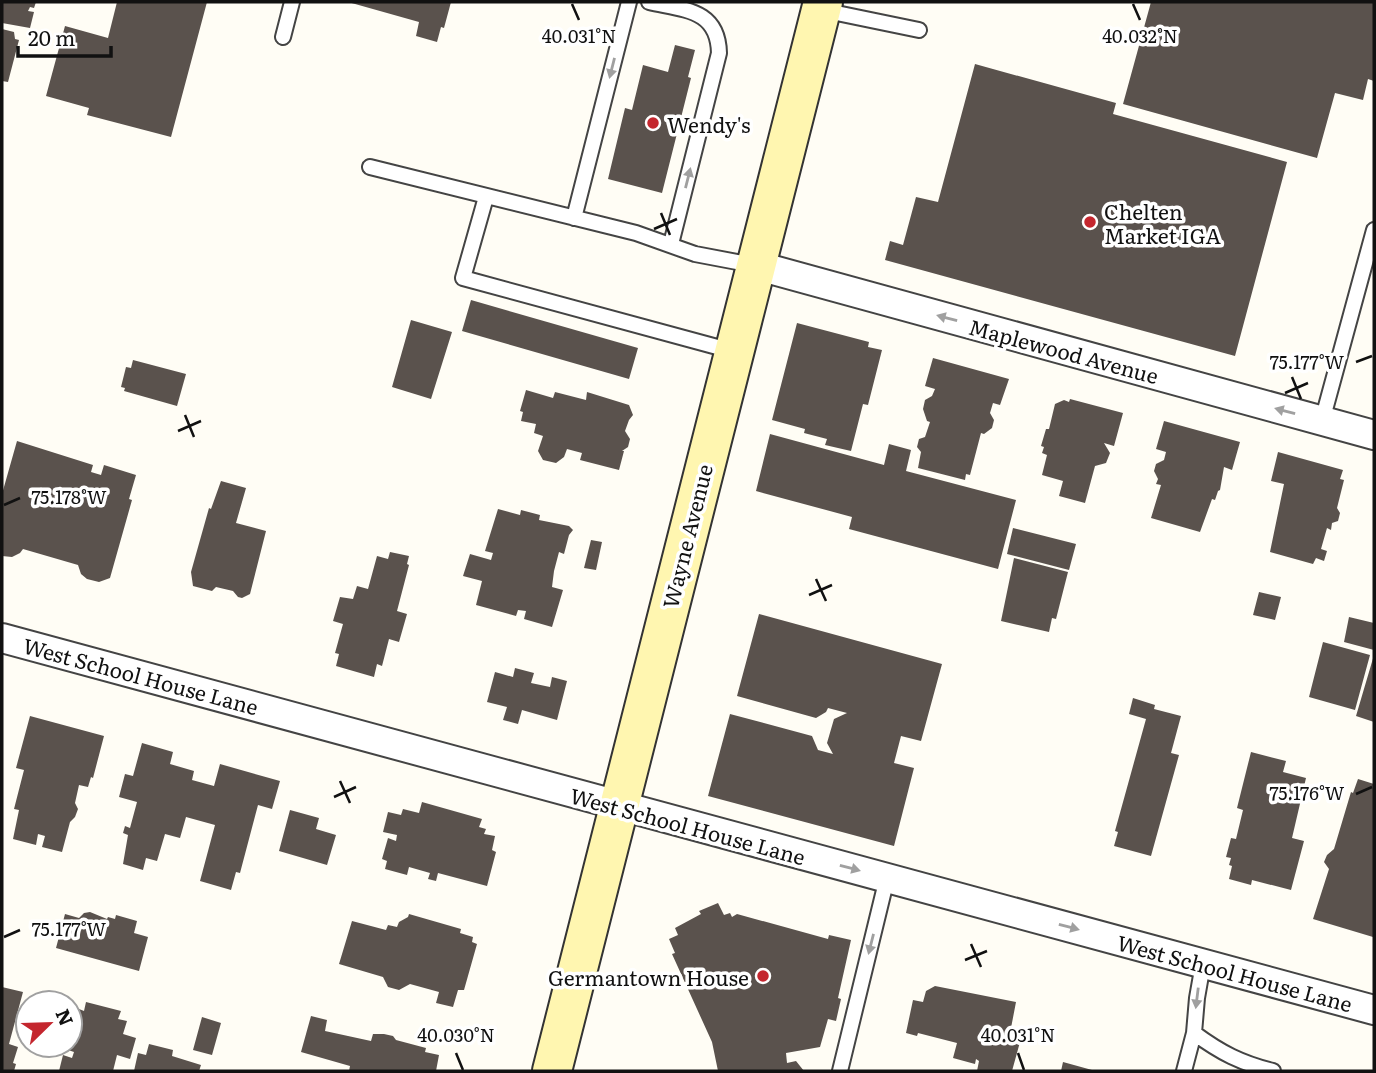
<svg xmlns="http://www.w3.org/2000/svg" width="1376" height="1073" viewBox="0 0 1376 1073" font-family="Literata,serif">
<rect width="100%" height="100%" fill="#fffdf5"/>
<path fill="#5a524d" d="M2,2H36L34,8L30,7L28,11L34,12L30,28L2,23Z
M117,2H207L171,137L87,115L89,108L46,96L65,26L108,38Z
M348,2H451L444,28L441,27L437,42L416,36L419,22Z
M1151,2H1374V81L1368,79L1363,100L1335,93L1317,158L1123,104Z
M2,29L14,32L15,39L19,40L8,82L2,81Z
M675,45L695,50L688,77L691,78L662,193L608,179L625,108L632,110L643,65L668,72Z
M975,64L1116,103L1113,114L1287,162L1235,356L885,260L890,241L903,245L916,197L938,202Z
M471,300L638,348L629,379L462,331Z
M411,320L452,332L431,399L392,387Z
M797,323L869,342L868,347L882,350L868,405L863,404L851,451L825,445L827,439L804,433L805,429L772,420Z
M933,358L1009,379L1000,405L993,403L990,413L994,420L992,428L984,434L981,433L970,475L966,474L965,480L918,468L921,452L917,447L919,439L925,437L930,422L927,421L923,409L925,400L932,396L935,389L925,386Z
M133,360L186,374L177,406L124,391L125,388L121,387L126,367L131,368Z
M526,390L553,398L555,392L586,400L587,392L629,405L633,415L629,420L625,431L630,439L628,447L622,451H624L619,470L580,460L582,453L567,449L564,457L556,463L543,460L538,451L543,436L534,433L536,424L521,421L523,412L520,411Z
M1070,399L1123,413L1114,446L1104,443L1110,453L1106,463L1095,466L1085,503L1059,496L1063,481L1042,475L1047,455L1042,453L1044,447L1041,446L1046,429H1049L1055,404L1064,400L1069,402Z
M1164,421L1240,442L1232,470L1224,467L1220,490L1218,491L1215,500L1212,499L1200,532L1151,518L1161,485L1156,484L1158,479L1154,471L1156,464L1164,460L1166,452L1156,449Z
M770,434L884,465L889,444L911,450L906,471L1016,500L998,569L849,529L852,517L756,491Z
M17,441L93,465L91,472L101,475L104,465L136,475L129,499L132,500L110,578L99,582L87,579L81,574L78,565L23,549L20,553L12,557L2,556V494Z
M1278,452L1343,470L1340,479L1344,480L1337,508L1340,513L1338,521L1332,523L1331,530L1327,528L1321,549L1327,551L1324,561L1316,558L1313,564L1270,552L1284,484L1271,481Z
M221,481L246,488L236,523L266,531L250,594L242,598L238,597L233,591L216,587L212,591L193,586L191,572L209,508L211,509Z
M498,509L520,515L521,510L540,515L539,520L569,526L573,530L569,535L564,554L559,552L554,571L552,587L563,590L552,627L524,619L526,611L518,610L516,616L476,605L482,581L463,576L470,554L491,560L493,553L485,551Z
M1013,528L1076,544L1069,570L1007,554Z
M591,540L602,542L596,570L584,568Z
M390,552L409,556L407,564L409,565L397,611L407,614L399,642L389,639L382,666L377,664L374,677L336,666L339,654L335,653L343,624L333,621L340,597L353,599L357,586L368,589L377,556L388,559Z
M1014,558L1068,572L1056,619L1052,618L1049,632L1001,621Z
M1259,592L1281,597L1275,620L1253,615Z
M759,614L942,664L921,741L901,736L894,763L914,768L894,846L708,796L730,714L812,736L818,750L833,754L827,743L834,719L847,713L828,708L826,712L816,718L737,696Z
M1349,617L1374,623V650L1344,642Z
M1323,642L1370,655L1355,710L1309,697Z
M1374,655V722L1356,716Z
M515,668L534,673L531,683L550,687L552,677L567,681L557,720L522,710L518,724L503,720L507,707L487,702L495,672L513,677Z
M1133,698L1155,705L1154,709L1181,716L1171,753L1179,755L1151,856L1114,846L1118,832L1115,831L1146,719L1129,714Z
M30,716L104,736L93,778L91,777L88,787L79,785L75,803L78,809L75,817L70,822L62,852L42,847L45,836L38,834L36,845L13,839L19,810L14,809L24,770L16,768Z
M142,743L173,752L170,764L194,771L192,780L214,786L220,764L280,781L272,809L258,805L240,873L236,872L231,890L200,881L215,825L186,817L180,838L165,834L157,861L146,858L143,870L123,864L128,835L123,833L125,826L130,828L137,802L119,797L125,774L133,776Z
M1251,752L1286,761L1283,772L1306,778L1292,838L1304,841L1291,890L1252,880L1251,885L1229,879L1232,866L1229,865L1231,858L1226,857L1231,838L1236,839L1243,810L1237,808Z
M1358,779L1374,784L1373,937L1313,919L1329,869L1324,862L1327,855L1334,849L1351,792L1353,793Z
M422,802L482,819L479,827L486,829L484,834L495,836L492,850L496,852L487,886L438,873L436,881L428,879L430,873L409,867L407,875L385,869L387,861L382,859L388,838L396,841L397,835L383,832L388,812L401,815L403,809L419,813Z
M290,810L319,818L316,829L336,835L327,865L279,851Z
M718,903L724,915L730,913L732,917L737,914L828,939L829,935L851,940L838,998L841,999L836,1021L828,1019L820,1047L786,1053L787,1063L796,1061L804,1071H718L712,1042L672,954L675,953L669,939L678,935L675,928L701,914L699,911Z
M90,912L107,919L108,917L115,919L116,915L137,921L134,933L148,937L139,971L56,948L65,914L79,918L84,913Z
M409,914L461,929L460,933L473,937L472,942L477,944L464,990H458L453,1007L436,1003L439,992L410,984L399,990L388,987L383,977L339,964L352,921L386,930L388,925L397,927L399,922L408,917Z
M935,986L1016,1002L1011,1028L1023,1031L1012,1071H977L979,1061L976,1059L975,1064L953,1058L957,1043L918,1033L917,1036L906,1033L913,1000L923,1002L926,991Z
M2,987L23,992L9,1044L18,1047L13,1063L16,1064L14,1071H2Z
M86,1002L121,1011L118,1019L127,1021L123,1034L136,1038L130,1059L117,1055L113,1071H59L63,1055L72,1058L74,1052L68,1050L73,1032L70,1031L72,1024L75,1025L79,1009L84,1011Z
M311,1016L327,1020L325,1031L371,1041L373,1034H384L393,1036L396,1040L426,1048L425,1052L439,1055L436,1071H349L350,1066L301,1052Z
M202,1017L221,1023L212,1055L193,1050Z
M149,1044L173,1050L172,1056L201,1065L199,1071H134L138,1053L146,1055Z
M1063,1062L1092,1070V1071H1061Z"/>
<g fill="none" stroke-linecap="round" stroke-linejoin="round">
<defs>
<path id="service" d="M649,2C684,10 718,9 719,53L671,244
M822,10L919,30
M283,37L292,2
M370,167L636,233L695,254L753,265
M486,197L463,278L732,351
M574,218L629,2
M1322,421L1374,230
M1194,1033C1221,1053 1241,1063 1273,1071
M840,1071L887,878
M1184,1071L1194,1033L1197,998L1203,964"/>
<path id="minor" d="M755,265L1374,435
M2,638L1374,1010"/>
<path id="secondary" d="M552,1071L823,2"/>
</defs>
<use href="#service" stroke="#444" stroke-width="18"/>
<use href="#minor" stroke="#444" stroke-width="32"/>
<use href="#secondary" stroke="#333" stroke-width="42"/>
<use href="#service" stroke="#fff" stroke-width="14"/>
<use href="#minor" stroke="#fff" stroke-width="28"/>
<use href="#secondary" stroke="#fff6b0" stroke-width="38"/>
</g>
<defs><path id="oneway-solid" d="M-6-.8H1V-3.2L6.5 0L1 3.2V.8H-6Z" transform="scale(1.75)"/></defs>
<g fill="#a0a0a0">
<use href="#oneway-solid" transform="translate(612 68) rotate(104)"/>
<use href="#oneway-solid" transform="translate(688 178) rotate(-76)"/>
<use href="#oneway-solid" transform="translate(947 318) rotate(-165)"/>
<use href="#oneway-solid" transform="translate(1285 411) rotate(-165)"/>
<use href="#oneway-solid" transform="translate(850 868) rotate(15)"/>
<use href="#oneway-solid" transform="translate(1069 927) rotate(15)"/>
<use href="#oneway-solid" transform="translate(871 944) rotate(104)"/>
<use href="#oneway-solid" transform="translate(1197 998) rotate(97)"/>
</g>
<path fill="none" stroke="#111" stroke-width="2.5" d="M572,4L579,20M1133,4L1140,20M661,213L670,235M654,229L677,219M1356,362L1372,356M1292,377L1301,399M1285,393L1308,383M185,415L194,437M178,431L201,421M4,505L20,498M816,579L826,601M809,595L832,585M340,781L350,803M1356,794L1372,787M334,797L356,787M4,937L20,930M971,944L981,967M965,960L987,951M456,1053L463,1070M1018,1053L1024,1070"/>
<g fill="#c4262e" stroke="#fff" stroke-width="2.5">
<circle cx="653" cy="123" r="7"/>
<circle cx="1090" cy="222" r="7"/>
<circle cx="763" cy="976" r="7"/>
</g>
<g text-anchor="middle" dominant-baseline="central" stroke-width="7" stroke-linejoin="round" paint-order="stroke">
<g font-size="21" fill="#111" stroke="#fff" text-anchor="start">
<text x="667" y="123">Wendy's</text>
<text x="1104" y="210">Chelten<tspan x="1104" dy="24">Market IGA</tspan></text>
<text x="749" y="976" text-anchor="end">Germantown House</text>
</g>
<g font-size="21" fill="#111" stroke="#fff">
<text transform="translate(1064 350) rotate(15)">Maplewood Avenue</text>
<text transform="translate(686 536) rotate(-76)">Wayne Avenue</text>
<text transform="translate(141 675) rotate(15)">West School House Lane</text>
<text transform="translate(688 825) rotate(15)">West School House Lane</text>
<text transform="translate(1235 972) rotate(15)">West School House Lane</text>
</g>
</g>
<g font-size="18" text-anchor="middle" fill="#111" stroke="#fff" stroke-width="7" stroke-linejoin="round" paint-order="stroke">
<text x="579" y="43">40.031°N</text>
<text x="1140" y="43">40.032°N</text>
<text x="1307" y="369">75.177°W</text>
<text x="69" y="504">75.178°W</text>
<text x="1307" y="800">75.176°W</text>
<text x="69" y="936">75.177°W</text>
<text x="456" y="1042">40.030°N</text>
<text x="1018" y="1042">40.031°N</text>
</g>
<rect width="1376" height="1073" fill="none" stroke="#111111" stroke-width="7"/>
<g transform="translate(49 1024) rotate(67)"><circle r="33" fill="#ffffff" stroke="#a0a0a0" stroke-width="2"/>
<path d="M0-5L12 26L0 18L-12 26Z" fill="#c4262e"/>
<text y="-10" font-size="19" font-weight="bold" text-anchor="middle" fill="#111111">N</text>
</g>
<path d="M18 46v10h93v-10" fill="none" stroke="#111111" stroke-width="3.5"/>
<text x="28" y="46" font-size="21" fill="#111111" stroke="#ffffff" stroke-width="5" paint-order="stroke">20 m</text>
</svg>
